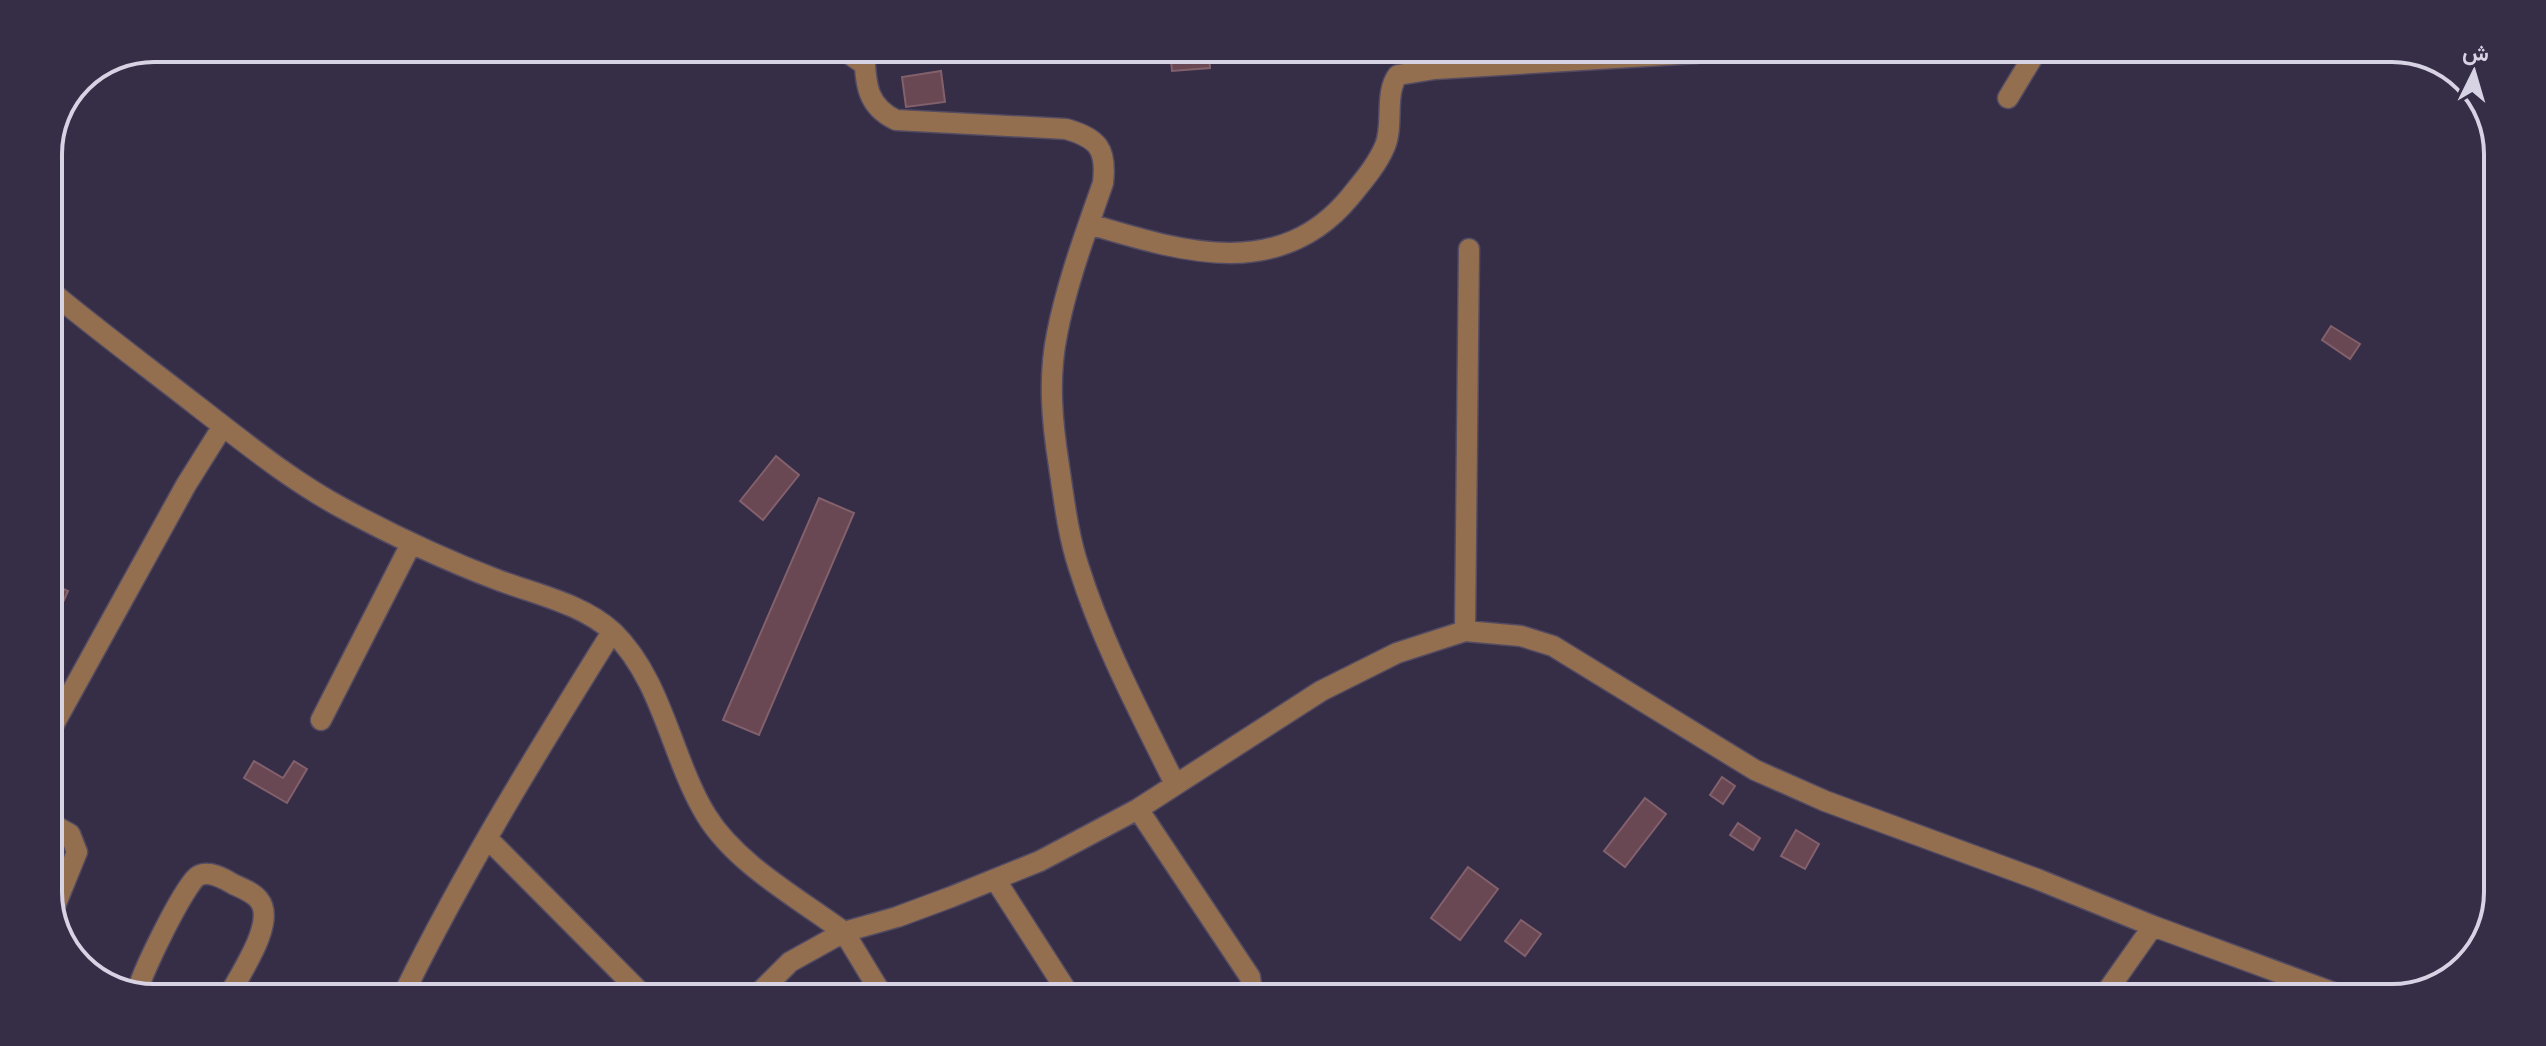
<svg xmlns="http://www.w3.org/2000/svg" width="2546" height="1046" viewBox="0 0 2546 1046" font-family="Figtree,Vazirmatn,sans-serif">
<rect width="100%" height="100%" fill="#362d46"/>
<path fill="#694853" stroke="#82606c" stroke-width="2" d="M1170,52H1209L1210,68L1172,71Z
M941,71L945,102L906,107L902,77Z
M2331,326L2360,344L2350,359L2322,340Z
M776,456L799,475L763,520L740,501Z
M819,498L854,513L759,735L723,720Z
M48,582L68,591L48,636Z
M254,761L283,778L294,761L307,769L287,803L244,778Z
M1722,777L1735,786L1723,804L1710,795Z
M1645,798L1666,814L1625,867L1604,851Z
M1738,823L1760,838L1753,850L1730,835Z
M1796,830L1819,844L1805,869L1781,856Z
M1468,867L1498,889L1460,940L1431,918Z
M1521,920L1541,934L1525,956L1505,941Z"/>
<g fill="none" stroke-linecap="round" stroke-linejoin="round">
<defs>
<path id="minor" d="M844,50L865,65
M864,50C866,82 865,105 896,120L1066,129C1098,138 1107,149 1103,183C1086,232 1067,282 1057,334C1048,378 1052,422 1059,466C1064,500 1068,535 1079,568C1103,644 1140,713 1175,784
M2008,98L2034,55
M1089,224C1180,251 1279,283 1350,197C1363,181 1377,165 1385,146C1394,125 1384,93 1398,75L1435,69L1697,53
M48,289C96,329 146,366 196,405C244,442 290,480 344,509C394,536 445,560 498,580C535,594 583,604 613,632C663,681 671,757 706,815C736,864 798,898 844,932L897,917L951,897L1040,861L1138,809L1321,691L1397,653L1465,631L1521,636L1553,646L1755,770L1825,801L2037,879L2153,926L2348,998
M1465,631L1469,249
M321,720L411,544
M48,735L186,485L223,426
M1138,809L1250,977L1252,994
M48,822L70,834L77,852L53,911
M488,839L640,992
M995,879L1068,993
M138,990C141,974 186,882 198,876C209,870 223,878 233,884C241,888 253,892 259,900C276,921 243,969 232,990
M405,991C466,867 539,749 612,632
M760,992L790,962L844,932L881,993
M2103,997L2153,926"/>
</defs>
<use href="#minor" stroke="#534b62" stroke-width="23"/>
<use href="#minor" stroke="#936f50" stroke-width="20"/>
</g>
<path d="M0 0H2546V1046H0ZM154 62H2392A92 92 0 0 1 2484 154V892A92 92 0 0 1 2392 984H154A92 92 0 0 1 62 892V154A92 92 0 0 1 154 62Z" fill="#362d46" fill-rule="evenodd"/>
<path fill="none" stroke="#d8d3e4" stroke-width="4" d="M154 62H2392A92 92 0 0 1 2484 154V892A92 92 0 0 1 2392 984H154A92 92 0 0 1 62 892V154A92 92 0 0 1 154 62Z"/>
<g transform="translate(2474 72) rotate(5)" stroke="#362d46" stroke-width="6" paint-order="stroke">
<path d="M0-6L14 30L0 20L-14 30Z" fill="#d8d3e4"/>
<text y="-12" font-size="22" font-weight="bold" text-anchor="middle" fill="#d8d3e4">ش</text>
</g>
</svg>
